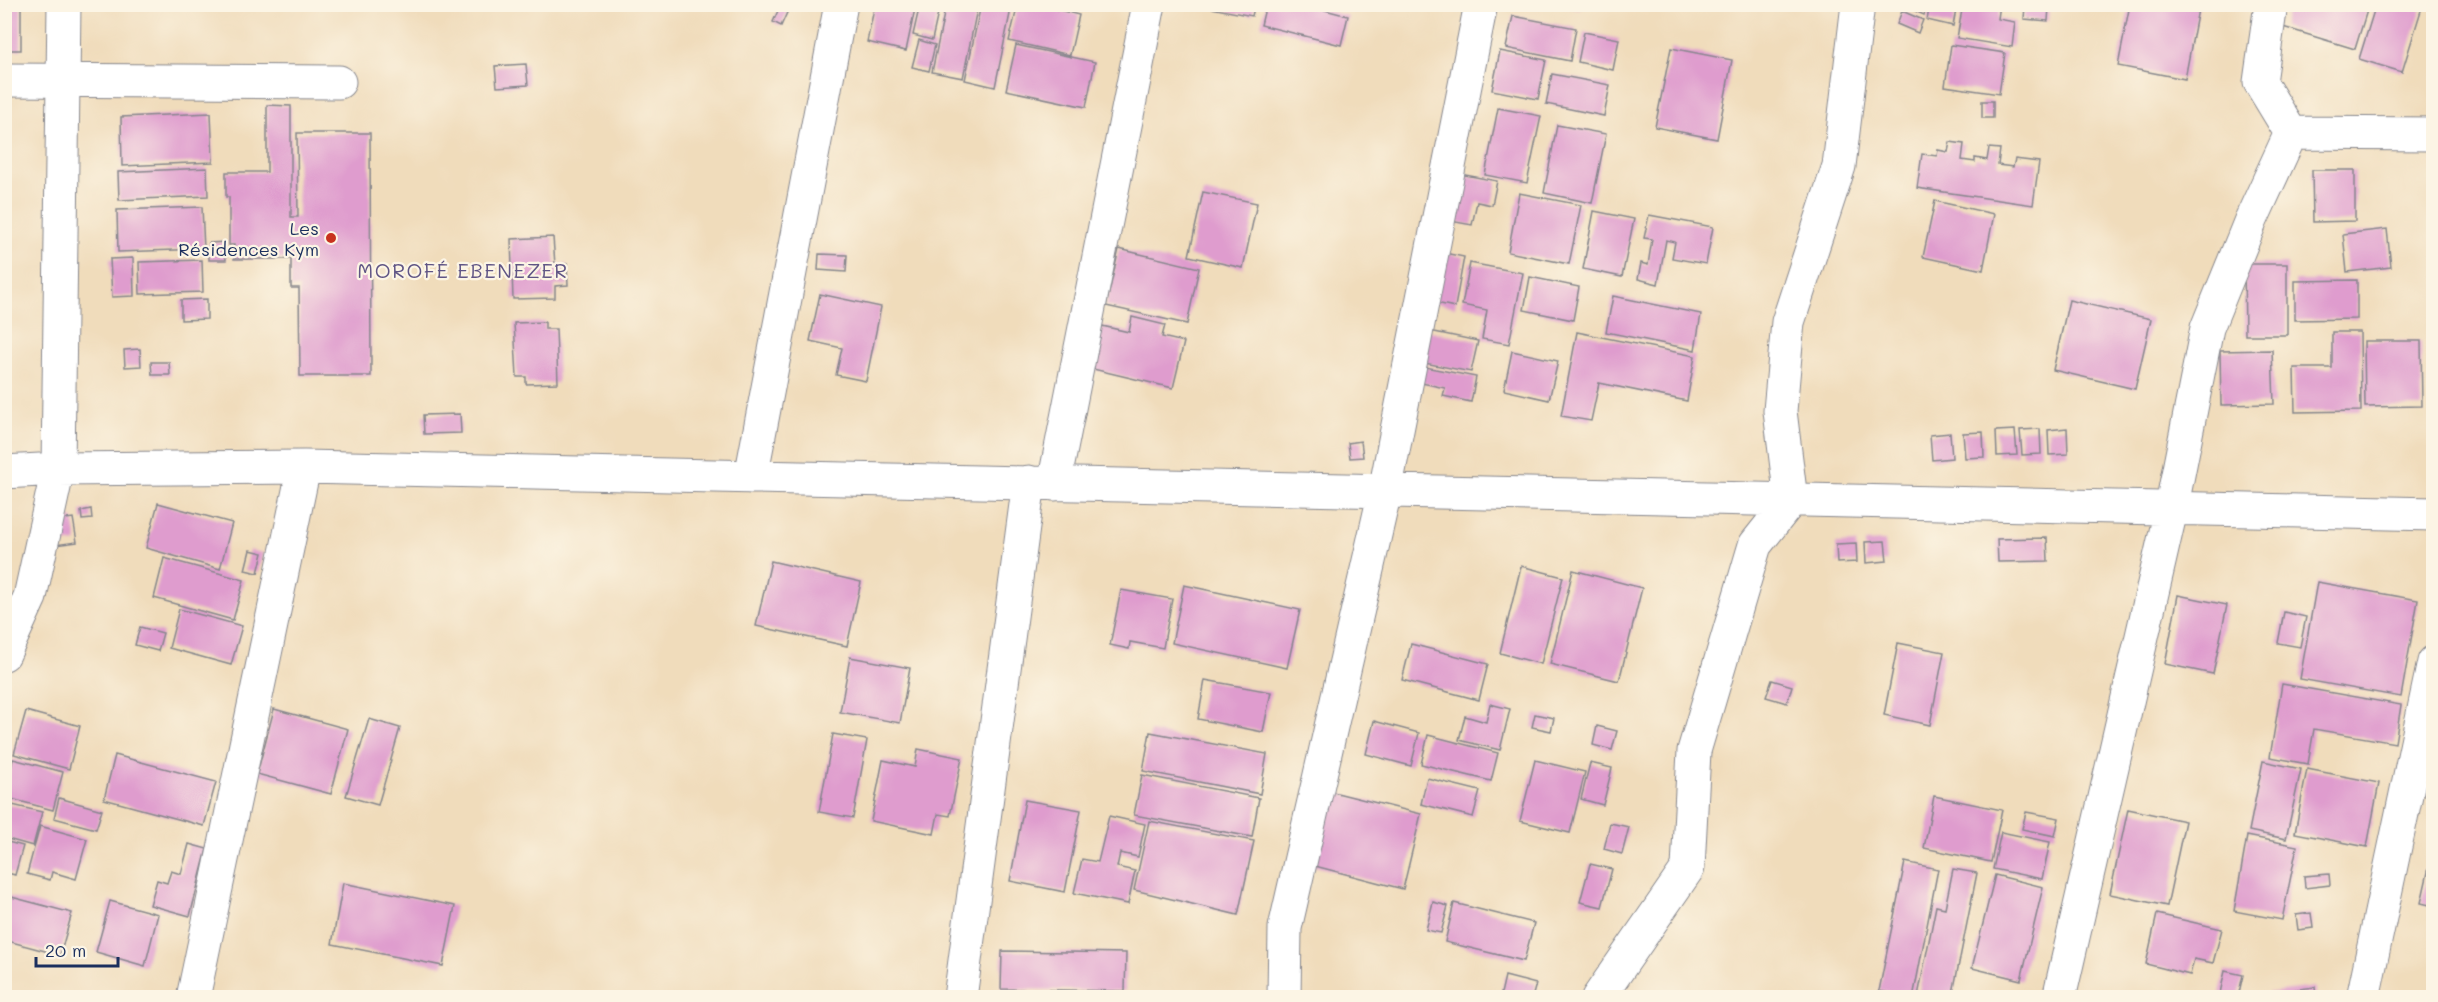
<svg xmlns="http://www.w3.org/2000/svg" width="2438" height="1002" viewBox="0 0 2438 1002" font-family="Mali,sans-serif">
<rect width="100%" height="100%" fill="#fcf5e5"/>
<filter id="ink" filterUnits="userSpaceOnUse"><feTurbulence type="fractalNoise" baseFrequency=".0167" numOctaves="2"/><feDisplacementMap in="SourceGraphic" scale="12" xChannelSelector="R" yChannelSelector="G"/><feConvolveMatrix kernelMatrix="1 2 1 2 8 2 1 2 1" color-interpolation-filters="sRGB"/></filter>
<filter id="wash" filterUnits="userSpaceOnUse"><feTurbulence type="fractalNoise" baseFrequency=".008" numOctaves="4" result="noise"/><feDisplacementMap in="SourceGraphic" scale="24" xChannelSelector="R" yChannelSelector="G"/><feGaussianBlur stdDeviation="1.35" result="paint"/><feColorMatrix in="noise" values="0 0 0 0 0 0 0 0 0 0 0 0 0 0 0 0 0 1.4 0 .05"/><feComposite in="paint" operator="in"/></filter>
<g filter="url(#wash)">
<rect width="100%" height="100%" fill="#f0dcbb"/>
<g id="blocks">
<path fill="#df9cce" d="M4,4H21V50H4Z
M781,4L789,8L781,26L773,22Z
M875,4H916L906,51L867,42Z
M920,4H940L932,40L913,35Z
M946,4H978L963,78L932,72Z
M981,4H1012L995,87L965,80Z
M1018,4H1035L1079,15L1070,55L1009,41Z
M1212,4H1255L1252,16L1211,8Z
M1266,4H1302L1348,16L1341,45L1261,25Z
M1557,4H1581L1580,9Z
M1930,4H1957L1953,26L1927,20Z
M1963,4H2000L1998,19L2015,22L2012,47L1957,38Z
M2130,4H2199L2185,79L2118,66Z
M2290,4H2369L2355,49L2283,27Z
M2376,4H2423L2402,72L2359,59Z
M1905,5H1928L1924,15L1904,6Z
M2025,5L2049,7L2048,21L2024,19Z
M1902,11L1923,20L1918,33L1897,24Z
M1513,16L1576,28L1570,61L1506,48Z
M1584,32L1619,39L1613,70L1578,62Z
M919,40L935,45L929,71L912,67Z
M1016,45L1095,62L1086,107L1006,90Z
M1951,45L2005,53L1999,94L1945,86Z
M1671,48L1732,60L1717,139L1655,127Z
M1500,51L1546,60L1538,99L1492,90Z
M526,64L528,85L497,87L495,66Z
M1552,74L1610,85L1604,116L1546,104Z
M1982,101H1993V118H1982Z
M267,105L291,106V217H298L297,133H370L371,376H300L299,288H291V259H234V245H229V197H226V172H267Z
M1498,108L1541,116L1527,183L1485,175Z
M211,113L213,162L122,166L121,117Z
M1557,125L1606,134L1592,203L1544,193Z
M1950,142L1964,144L1962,160L1975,162V158L1987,160L1989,148L2000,149L1998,165L2013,167L2015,159L2039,162L2033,205L1917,188L1922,154L1937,156L1938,150L1948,152Z
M207,168L208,196L119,200L118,172Z
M2312,170H2355V221L2313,222Z
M1460,174L1497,181L1492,205L1477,202L1472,225L1450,221Z
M1203,192L1257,203L1243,268L1189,256Z
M1519,193L1581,205L1569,264L1508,252Z
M1935,201L1994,214L1983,270L1923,257Z
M202,207L204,249L118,252L117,210Z
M1594,211L1634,219L1622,277L1583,269Z
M1649,215L1713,227L1706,264L1672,258L1675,242L1666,240L1658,284L1638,279L1641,263L1648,265L1652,239L1644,238Z
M2387,229L2391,267L2347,272L2343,234Z
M553,237L555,265L567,264L568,285L555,286V298L513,299L511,239Z
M225,242L226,260H209V243Z
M1119,249L1199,268L1187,324L1106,306Z
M1440,252L1464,257L1455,307L1431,302Z
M819,254L847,255L846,272L818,270Z
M133,258L134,296L112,297L110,259Z
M202,260L203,292L140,294L139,262Z
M1470,263L1523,273L1509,344L1482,339L1487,310L1462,305Z
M2244,264H2287V335H2245Z
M1530,277L1579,287L1573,320L1524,310Z
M2357,280V319L2295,320V281Z
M820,294L881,307L866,381L836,375L842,348L810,341Z
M1613,296L1701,314L1695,350L1606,332Z
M207,299V319L181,320V300Z
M2069,300L2151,319L2135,389L2053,370Z
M1132,317L1165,325L1162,337L1184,342L1173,388L1093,369L1102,326L1129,332Z
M545,322V329H556L558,383L526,384V377H517L514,323Z
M1425,330L1478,341L1471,372L1419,362Z
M1577,332L1695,356L1687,401L1599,383L1591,421L1561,416Z
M2332,332H2360L2361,411L2295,412L2294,368H2332Z
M2364,341H2421L2422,406L2365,407Z
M140,349L141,366L125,367L124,350Z
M2272,350L2274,404L2221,405L2220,351Z
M1512,351L1558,361L1549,400L1504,390Z
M151,362H169L170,375H152Z
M1420,366L1476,377L1471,402L1443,396L1445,388L1417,382Z
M460,414L461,433L424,434L423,415Z
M2067,428L2068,454L2049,455L2048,430Z
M2040,429L2041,454L2022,455L2020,430Z
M2015,430L2017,455L1997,456L1996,431Z
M1983,432L1984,457L1965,458L1963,433Z
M1950,433L1952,458L1932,460L1930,435Z
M1361,441L1363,457L1350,458L1348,443Z
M158,503L232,523L220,569L146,548Z
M91,509L92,519L82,520L81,511Z
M73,518L77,542L55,545L52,521Z
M2047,538L2048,561L1998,562L1997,539Z
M1885,541L1887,561L1866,563L1865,542Z
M1856,543L1857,562L1837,563L1836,544Z
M250,550L263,553L258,573L245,570Z
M164,558L244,580L233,620L154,598Z
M771,561L861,582L847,646L756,626Z
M1521,566L1563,577L1541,664L1500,653Z
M1573,570L1642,588L1619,681L1550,664Z
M2317,582L2418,600L2401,697L2300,679Z
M1184,585L1300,610L1287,668L1172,643Z
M1121,590L1172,599L1163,648L1130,642L1129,649L1110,645Z
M2178,595L2227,605L2213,674L2165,664Z
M179,609L242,626L231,665L169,648Z
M2284,612L2306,617L2300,647L2278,643Z
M140,627L163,633L158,651L135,645Z
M1898,643L1944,652L1930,725L1884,715Z
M1411,644L1488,664L1479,700L1402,680Z
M850,657L910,668L900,723L840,712Z
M1205,680L1271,692L1263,732L1198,719Z
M1772,680L1792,686L1787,703L1766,697Z
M2282,684L2401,705L2395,743L2314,729L2308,764L2270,757Z
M1490,704L1510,709L1500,750L1459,740L1465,716L1486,722Z
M274,709L348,729L331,794L257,774Z
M26,711L80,726L69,769L14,754Z
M1535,714L1554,718L1551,731L1532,727Z
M369,719L400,728L378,805L346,796Z
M1374,721L1419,733L1411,766L1366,754Z
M1597,726L1617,731L1612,750L1593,745Z
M1150,732L1267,754L1260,794L1143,771Z
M833,734L867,740L853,818L819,812Z
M1428,735L1498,753L1491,781L1421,764Z
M918,749L962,758L950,816L938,814L934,834L871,821L883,760L915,767Z
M115,755L216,782L204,826L104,799Z
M13,759L63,772L53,810L4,797Z
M1535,760L1585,772L1570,833L1520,821Z
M2263,761L2301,769L2286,839L2249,831Z
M1590,763L1612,768L1603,805L1581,799Z
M2307,769L2379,783L2367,847L2295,833Z
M1142,775L1259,798L1252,837L1134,815Z
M1427,778L1480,791L1473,817L1421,804Z
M1329,791L1421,814L1403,889L1311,865Z
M1934,796L2002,810L1991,862L1924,848Z
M59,798L102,810L96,829L54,818Z
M1025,800L1081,810L1065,892L1010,881Z
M4,803L42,812L33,846L4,838Z
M2128,809L2185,821L2167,906L2110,894Z
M2026,812L2059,818L2055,836L2022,829Z
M1109,816L1145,824L1138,857L1120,853L1117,867L1135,871L1128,904L1074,893L1082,859L1098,862Z
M1149,821L1254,841L1238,915L1134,890Z
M1610,823L1629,827L1622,854L1604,849Z
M40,826L87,839L76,879L52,872L50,880L27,874Z
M2001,832L2050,842L2042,879L1993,869Z
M2247,836L2297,846L2282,920L2234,911Z
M4,841L23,846L15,875L4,872Z
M189,844L207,849L190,916L150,905L157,880L167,883L171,871L181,874Z
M2433,850H2434V906L2421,903Z
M1905,862L1938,869L1913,998L1879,991Z
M1590,864L1612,869L1602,907L1580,902Z
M1953,869L1977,873L1952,998L1918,996L1936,906L1945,908Z
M2329,874L2330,885L2305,888L2304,876Z
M1995,875L2043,887L2021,980L1972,968Z
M343,883L455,906L443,966L332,944Z
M4,895L72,913L60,955L4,940Z
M110,901L158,914L145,966L96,952Z
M1433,902L1448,906L1441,933L1426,930Z
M1454,903L1534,923L1524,961L1445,942Z
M2311,913L2313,928L2298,930L2296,915Z
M2157,914L2222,929L2213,963L2194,959L2190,975L2146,964Z
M1002,951L1126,953L1125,991L1001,989Z
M2225,971L2243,975L2238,997L2220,993Z
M1505,976L1536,984L1532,998H1500Z
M2315,987L2316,998H2268V993Z"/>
</g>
</g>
<g filter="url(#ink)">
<use href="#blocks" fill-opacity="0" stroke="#86868c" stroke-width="1.5"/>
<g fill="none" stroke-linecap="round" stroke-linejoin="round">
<defs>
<path id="minor" d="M2271,4L2260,82L2291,133
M4,80L339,82
M2291,133L2434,134
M4,472L58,469L304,467L2434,514
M751,477L841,4
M1054,484L1149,4
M4,654L30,597L58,469L64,4
M193,998L304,467
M960,998L1029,482
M1284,998L1285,928L1385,491L1481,4
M1598,998L1688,868L1694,751L1755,545L1791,500L1780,411L1788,322L1839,166L1858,4
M2059,998L2171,510L2207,328L2251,220L2291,133
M2363,998L2434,662"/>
</defs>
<use href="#minor" stroke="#86868c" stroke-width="35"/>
<use href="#minor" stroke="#fff" stroke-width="33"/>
</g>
</g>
<circle fill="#c8321e" stroke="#fcf5e5" stroke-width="2" cx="331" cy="238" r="6"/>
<g text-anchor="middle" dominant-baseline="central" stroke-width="4.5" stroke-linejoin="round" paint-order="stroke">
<g font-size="18" fill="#1b2f5e" stroke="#fcf5e5" text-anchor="end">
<text x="319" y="228">Les<tspan x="319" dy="21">Résidences Kym</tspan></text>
</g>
<g font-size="20" letter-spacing="1.5" fill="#605585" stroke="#fcf5e5">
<text x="463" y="270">MOROFÉ EBENEZER</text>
</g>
</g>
<rect width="2438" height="1002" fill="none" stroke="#fcf5e5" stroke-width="24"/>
<path d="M36 957v9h82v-9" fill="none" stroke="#1b2f5e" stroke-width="3"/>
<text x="45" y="957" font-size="18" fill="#1b2f5e" stroke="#fcf5e5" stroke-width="4.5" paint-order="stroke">20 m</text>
</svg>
